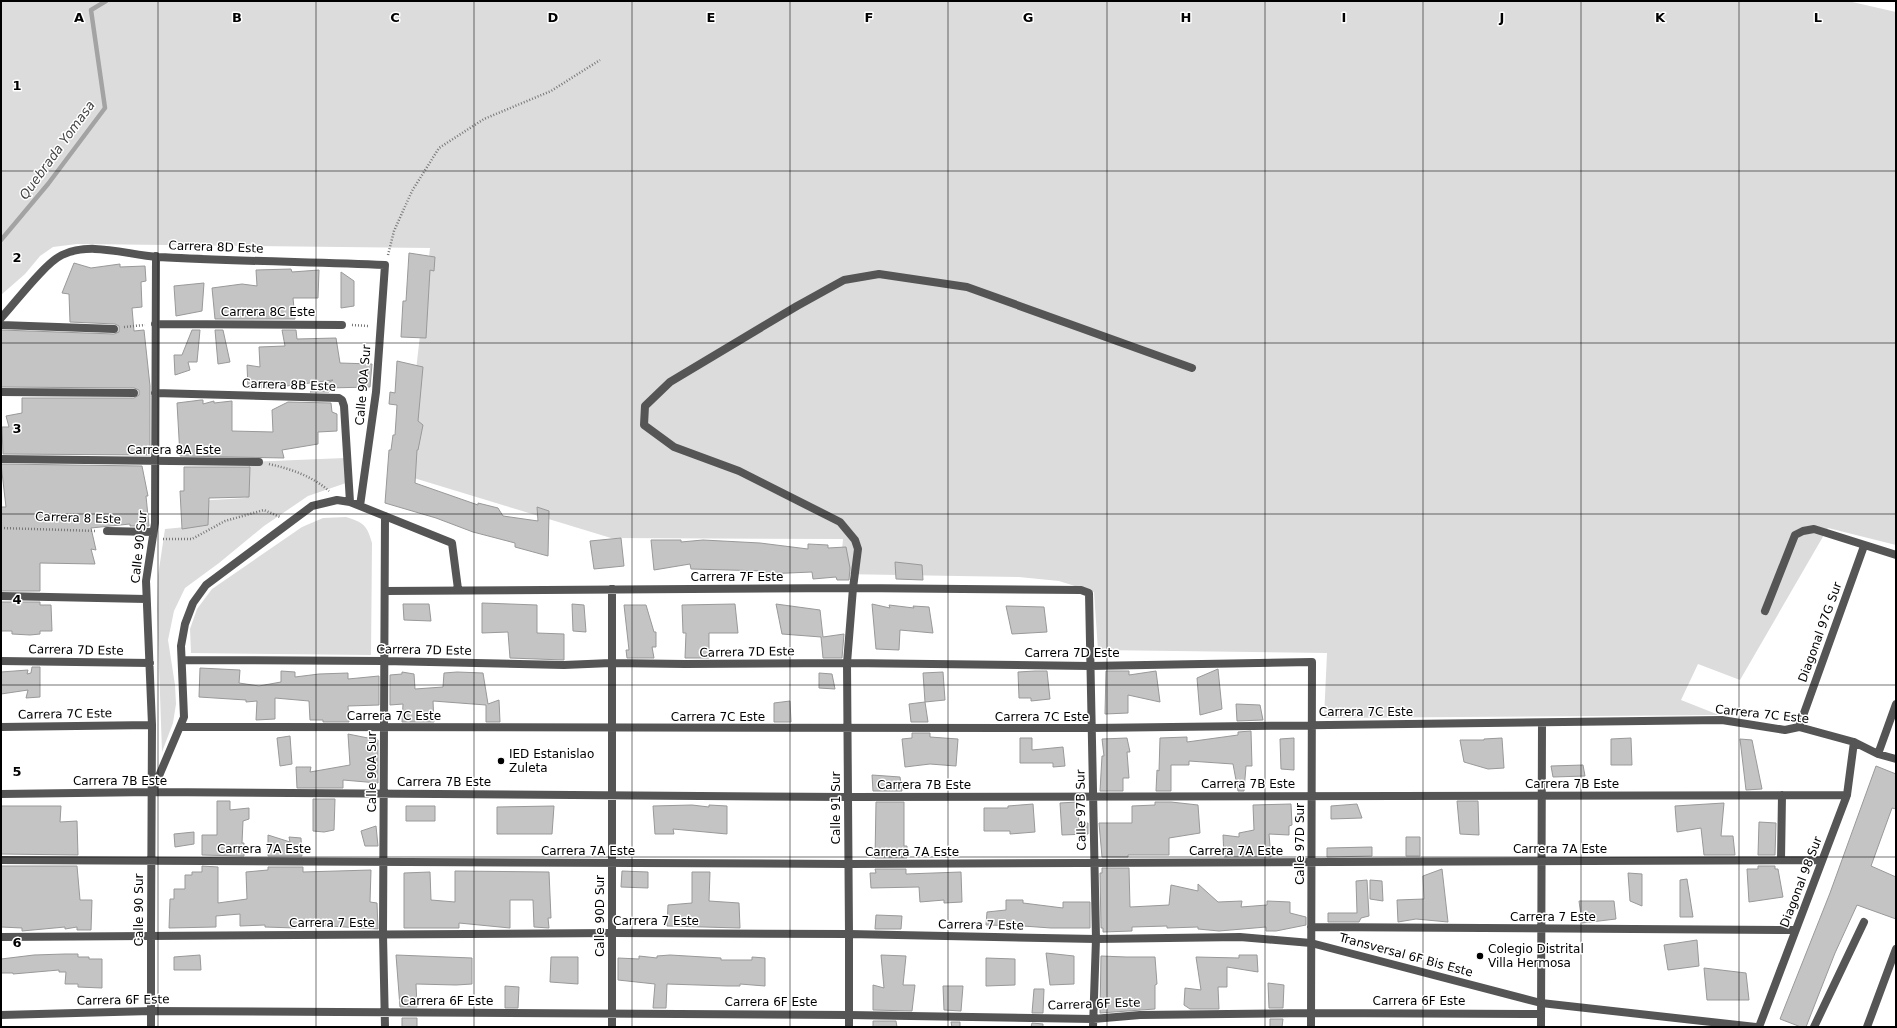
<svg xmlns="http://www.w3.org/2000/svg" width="1897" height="1028" viewBox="0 0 1897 1028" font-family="'DejaVu Sans',sans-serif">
<rect width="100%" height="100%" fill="#fff"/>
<path fill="#dcdcdc" d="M1,1H1848L1896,12V545L1828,528L1740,680L1698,664L1681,700L1719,715L1324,718L1327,653L1098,650L1094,592L1059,581L1019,577L840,574L843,539L611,538L404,475L430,248L77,244L53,247L40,256L25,274L1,295Z
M345,458L346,483L308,496L264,526L219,563L185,588L174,611L168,640L175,685L176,704L173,723L162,752L157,609L158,576L165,529L196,526V501L246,498L249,462Z
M346,517C364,523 367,525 372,543L371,655L191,653L190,629L197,609L212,589L302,527L323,518Z"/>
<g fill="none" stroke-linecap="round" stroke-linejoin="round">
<path stroke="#a3a3a3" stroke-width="4.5" d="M1,240L48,184L105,108L91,10L106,1"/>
</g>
<path fill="#c4c4c4" stroke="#999" d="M409,253L435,257L434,271L430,270L426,338L401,337L403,301H406Z
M74,263L91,268L120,264V267L145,266L146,281L141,282L142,307L132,308L134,331L144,330L150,386V455L3,454L2,427H9L6,416L22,413V398H134L139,395V390L134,388L1,387V330L114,334L119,332V326L115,324L70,322L69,294L62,293Z
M291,269L292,272L319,270L318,298H293L295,319H215L212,288L242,284L257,286L256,270Z
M341,272L354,281V306L341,308Z
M204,283L202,311L176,316L174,286Z
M192,330H200L197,362H188L190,370L175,375L174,355H182Z
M215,330H223L230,362L218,364Z
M282,330H296L297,339L336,338L340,363L372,364L370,387L328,388L329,392H310L333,380L271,388H248L247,365L260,367L259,347L285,346Z
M397,361L423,367L418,421L423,425L418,450H417L415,483L478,505V503L498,508L503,516L538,521L537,507L549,511L548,556L515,547V543L473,532L436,518L385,503L389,450H391L393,435H395L397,405L389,404L390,392L395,393Z
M201,400H203V404L214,401V403L232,401V431L273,432L272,410L288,402L331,403L332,412L337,414V431L318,432V444L282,450L284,458L180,456L177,403Z
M1,464L142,466L148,496H146L149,526H130V524L91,528L96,550L91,549L95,564L40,563V591H1V507H6Z
M184,467H250L249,497L209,498L208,525L182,529L180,491H184Z
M621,538L624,566L594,569L590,541Z
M651,540H681V542L703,540L760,543L808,549V544L828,545V548L846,547L850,568L849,580H837L836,577L813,579L812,572L765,574V571L691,569L690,564L654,570Z
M895,562L922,565L923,580L896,579Z
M1,602H40V605H51L52,631H40V634L30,635L12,634V631H1Z
M482,603L537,605V633L564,634V660L510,658L508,632L482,633Z
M403,604H429L431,621L404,620Z
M572,604L584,605L586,632L573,631Z
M735,604L738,633H709V658H685L686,633H683L682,605Z
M776,604L820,610L823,637L844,634L842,658H823L821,637L782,634Z
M872,604L890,608L889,605L914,608L913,606L929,607L933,633L900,630L899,650L876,649Z
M624,605H646L654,632H656V647H652L654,658H627L626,650H629Z
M1006,606L1044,607L1047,632L1012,634Z
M32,667H40V697L26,698L28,690L1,694V672L28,670L27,674L31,673Z
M200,668L240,670L239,683L259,686L281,682V671L295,672V677L319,674L348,673V679L379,676V705L348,706L349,722H323V720H310L309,701L275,698V719L256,720L257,701L246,702V700L199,697Z
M1218,669L1222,709L1200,715L1197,678Z
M1035,671H1047L1050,699L1031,701V698H1019L1018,672Z
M1106,671H1129V675L1156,671L1160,702L1128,695V713L1105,714Z
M402,672L414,674L415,689L443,687L444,673L457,672L483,673L488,704L499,700L500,722H486V705L433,701L434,722H402L403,704L390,705V675L402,674Z
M943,672L945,700L925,702L923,673Z
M819,673L832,674L835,689L819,688Z
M790,701L791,722H774V703Z
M925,702L928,722H911L909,704Z
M1236,704L1260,705L1263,720L1237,721Z
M1251,731L1252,766H1246L1244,791H1238L1233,764L1189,761V765H1171V791H1156L1157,770L1159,771L1160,738L1187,737V742L1238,735V732Z
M912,733H930V737L958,739L956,766L930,764L905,767L902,739L912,738Z
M348,734L378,740V783L343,780V788H297L296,767H311L310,772L350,765Z
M290,736L292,764L280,766L277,738Z
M1020,738H1032V750L1063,747L1065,766L1053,767V763H1020Z
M1127,738L1130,752H1127L1129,778H1123V791H1100L1102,756H1104L1102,739Z
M1294,738V770L1281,769L1280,739Z
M1502,738L1504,768L1488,769L1464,762L1460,740H1484V739Z
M1631,738L1632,765H1611V739Z
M1740,739L1752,740L1762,789L1746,790Z
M1583,765L1585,776L1553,777L1551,766Z
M1876,766L1896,774V809L1892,808L1871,866L1896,877V919L1857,905L1835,953L1806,1027H1801L1780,1019L1830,893Z
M872,775L900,777L902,791H873Z
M313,799H335L334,830L324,832L313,831Z
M217,801H230V810L249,808V819L243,821L242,843H244V856L202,855V835H217Z
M1457,801H1478L1479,835L1460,834Z
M876,802H904V846H907V858H875Z
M1077,802L1079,823H1088V834L1062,835L1060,803Z
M1155,802H1171L1198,805L1200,833L1169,838V855H1128V857H1102L1099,823H1132V806L1155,805Z
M1724,803L1721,836H1733L1735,855H1704L1701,828L1677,832L1675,806Z
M1033,804L1035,832L1010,834V831H984V808H1008V806Z
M1291,804L1292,825L1289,826V835L1269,834L1271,857H1224L1223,835L1239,837V833L1254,830L1253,805Z
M1357,804L1362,818L1331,819V806Z
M692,805L709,807V805L727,806V834L673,829L674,834H655L653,806Z
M1,806H61L60,822L77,821L78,855L1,854Z
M406,806H435V821H406Z
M554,806L552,834H497V807Z
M1759,822L1776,823L1775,855H1758Z
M376,826L378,846H365L361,831Z
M194,832V844L175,847L174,834Z
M268,835L290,842L289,837L301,838L302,856H268Z
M1406,837H1420V856H1406Z
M1372,847V856L1327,857V848Z
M1,866H77L80,900H92L91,930H77V927L65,929V927L22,931V928L1,927Z
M202,866L218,867V903L247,899L246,872L268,870V867H303V872L371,870L370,902L377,903L378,929L296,924V928L265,927V925L240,926V914L216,916V927L169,928L170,899H174V889H185V875H192V872H202Z
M1758,866H1775V869H1778L1783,897L1749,902L1747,869H1758Z
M1102,868H1129L1130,907L1169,905L1171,885L1198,891V884L1218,902L1242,901L1241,907L1267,905V901L1290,902V913L1306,917V925L1276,931H1266V927L1219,931L1198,929V927L1167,928V926L1132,927V931L1103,932V928H1101L1100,873H1102Z
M875,869H906V874L961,872L962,902L944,903V900L920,902L919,887L871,888L870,873H876Z
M1442,869L1448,922L1416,919L1398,922L1397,900L1424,899L1423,876Z
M455,871L549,872L551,918H548L549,928L534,927L533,900H510V928L459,923V928H404V873L430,872L431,900L455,902Z
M622,871L648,872V888L621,887Z
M692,872H710L709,901L739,903L740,928L667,926L668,905L692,903Z
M1628,873L1642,874V906L1630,901Z
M1687,879L1693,917H1680V880Z
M1367,880L1369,916L1361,918L1359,922H1328V913H1357L1356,881Z
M1370,880L1382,881L1383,901L1370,899Z
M1006,900H1023V903L1063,908V902H1090V928H1051L1023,926L986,925L987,912L1006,910Z
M1579,901H1614L1616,919L1582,923Z
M876,915L902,916L901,929H875Z
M1697,940L1699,966L1668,970L1664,945Z
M1046,953L1074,956V984L1050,985Z
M65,954H78V957H89V959H102V988L78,987V984H65L66,972H59V970L13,974V973H1V959L34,955Z
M200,955L201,970H174V957Z
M396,955L472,958V984L456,985L416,984L417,1007H400Z
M670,955L721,958V960H752V957L765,958V986L740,984V986H728L667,984L666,1008H653L655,984L618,980V958L639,959V956L657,958V956Z
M881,955L906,956L903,985H915L912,1011L873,1010V985L884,988Z
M1239,955H1257L1258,972L1227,967V987H1218L1219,1009H1190L1184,1005L1185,988L1201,990L1196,957L1239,958Z
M1101,956L1126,957H1155L1157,984L1155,985V1009L1100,1013Z
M551,957H578V984L550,982Z
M986,958L1015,959V985L986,986Z
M1704,968L1746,973L1749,1000H1707Z
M1268,983L1284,985L1283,1008H1269Z
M505,986L519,987L518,1008H505Z
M943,986H963L961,1011L944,1010Z
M1034,989H1044L1043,1013H1032Z
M402,1018H417V1027H402Z
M1270,1019H1283L1282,1027H1270Z
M873,1021H896L897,1027H873Z
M951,1022H960V1027H952Z
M1032,1023L1043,1024V1027H1031Z"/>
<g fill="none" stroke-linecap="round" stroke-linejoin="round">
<path stroke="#777" stroke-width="2.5" stroke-dasharray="1 2" stroke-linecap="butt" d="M388,255L394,231L412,191L439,148L484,119L551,91L600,60
M352,325L369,326
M124,327L145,325
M269,464C291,469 312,476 329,491
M1,528L97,531
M163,539H192L225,521L264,510L280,517"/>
<path stroke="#555" stroke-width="8" d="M853,588L858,549L855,540L840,522L739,471L674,447L644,425L645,406L670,382L797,306L844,280L879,274L967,287L1192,368
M1814,1027L1864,922"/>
<path stroke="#555" stroke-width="8" d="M1,318C15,303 45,263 62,255C91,241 127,255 158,257C233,261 309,262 385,265L376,392L360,506
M155,324L342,325
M1,325L114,329
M1,392L134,393
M155,393L339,398L342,400L344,406L350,502
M1,459L259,462
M107,531L153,532
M612,589V1027
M385,591L853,588L1081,590L1089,593L1096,939L1093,1027
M1,596L146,599
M1765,611L1795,535L1803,531L1814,529L1896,555
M183,660L384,661L564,665L611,663L685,664L847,663L1090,666L1312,662L1311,1027
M1,661L150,663
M1,727L152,725
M181,727L1091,728L1722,720L1785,730L1799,727L1854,742L1878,754L1896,759
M1799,727L1864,546
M1878,754L1896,704
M153,790L184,717L181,646L185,624L193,603L206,585L312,506L337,500L350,502L452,543L458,589
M1,794L152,792L848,797L1847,795
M1,860L849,864L1822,860
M1781,860L1782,795
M1311,927L1795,930
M849,934L847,663L853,588
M151,935L152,725L146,581L155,523L156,256
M1,1015L151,1011L849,1015L1093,1019L1140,1015L1311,1013L1541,1014
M385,1027L383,935L385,516
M1541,1027L1542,723
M1759,1027L1847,795L1854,742
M1867,1027L1896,949"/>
<path stroke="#555" stroke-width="8" d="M1,937L612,933L849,934L1096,939L1240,937L1311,943L1541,1003L1756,1027
M151,1027V935
M849,1027V934"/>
</g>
<path fill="none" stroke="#000" stroke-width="1" stroke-opacity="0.55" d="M158,1V1027M316,1V1027M474,1V1027M632,1V1027M790,1V1027M948,1V1027M1107,1V1027M1265,1V1027M1423,1V1027M1581,1V1027M1739,1V1027M1,171H1896M1,343H1896M1,514H1896M1,685H1896M1,857H1896"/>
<g fill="#000" stroke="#fff" stroke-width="1.5">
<circle cx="501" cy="761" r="4"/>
<circle cx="1480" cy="956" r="4"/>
</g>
<g text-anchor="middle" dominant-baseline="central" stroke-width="3" stroke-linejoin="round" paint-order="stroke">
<g font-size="12" fill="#000" stroke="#fff">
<text transform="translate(216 247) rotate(2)">Carrera 8D Este</text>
<text x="268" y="312">Carrera 8C Este</text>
<text transform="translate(289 385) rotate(2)">Carrera 8B Este</text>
<text transform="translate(363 385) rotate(-85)">Calle 90A Sur</text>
<text x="174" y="450">Carrera 8A Este</text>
<text transform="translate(78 518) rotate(2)">Carrera 8 Este</text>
<text transform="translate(139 547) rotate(-84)">Calle 90 Sur</text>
<text x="737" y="577">Carrera 7F Este</text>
<text transform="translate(1820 632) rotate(-70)">Diagonal 97G Sur</text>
<text transform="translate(76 650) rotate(1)">Carrera 7D Este</text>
<text transform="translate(424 650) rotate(1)">Carrera 7D Este</text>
<text transform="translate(747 652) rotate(-1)">Carrera 7D Este</text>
<text x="1072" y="653">Carrera 7D Este</text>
<text x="1366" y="712">Carrera 7C Este</text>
<text transform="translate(65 714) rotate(-1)">Carrera 7C Este</text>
<text transform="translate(1762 714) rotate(6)">Carrera 7C Este</text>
<text x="394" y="716">Carrera 7C Este</text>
<text x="718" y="717">Carrera 7C Este</text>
<text x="1042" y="717">Carrera 7C Este</text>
<text transform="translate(372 772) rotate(-90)">Calle 90A Sur</text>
<text x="120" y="781">Carrera 7B Este</text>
<text x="444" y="782">Carrera 7B Este</text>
<text x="1248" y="784">Carrera 7B Este</text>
<text x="1572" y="784">Carrera 7B Este</text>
<text x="924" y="785">Carrera 7B Este</text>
<text transform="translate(836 808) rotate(-90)">Calle 91 Sur</text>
<text transform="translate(1081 810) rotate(-91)">Calle 97B Sur</text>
<text transform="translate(1300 844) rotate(-90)">Calle 97D Sur</text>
<text x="264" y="849">Carrera 7A Este</text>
<text x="1560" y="849">Carrera 7A Este</text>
<text x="588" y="851">Carrera 7A Este</text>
<text x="1236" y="851">Carrera 7A Este</text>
<text x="912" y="852">Carrera 7A Este</text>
<text transform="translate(1801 882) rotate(-69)">Diagonal 98 Sur</text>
<text transform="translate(139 910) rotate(-90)">Calle 90 Sur</text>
<text transform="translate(600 916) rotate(-90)">Calle 90D Sur</text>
<text x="1553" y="917">Carrera 7 Este</text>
<text x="656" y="921">Carrera 7 Este</text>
<text x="332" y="923">Carrera 7 Este</text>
<text transform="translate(981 925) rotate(1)">Carrera 7 Este</text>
<text transform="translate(1406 955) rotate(15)">Transversal 6F Bis Este</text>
<text transform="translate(123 1000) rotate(-1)">Carrera 6F Este</text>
<text x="447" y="1001">Carrera 6F Este</text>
<text x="1419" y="1001">Carrera 6F Este</text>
<text x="771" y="1002">Carrera 6F Este</text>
<text transform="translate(1094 1004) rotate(-2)">Carrera 6F Este</text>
</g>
<g font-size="12" fill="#000" stroke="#fff" text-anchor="start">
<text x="509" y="754">IED Estanislao<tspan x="509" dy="14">Zuleta</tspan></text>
<text x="1488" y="949">Colegio Distrital<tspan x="1488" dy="14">Villa Hermosa</tspan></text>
</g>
<g font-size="13" font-style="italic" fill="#444" stroke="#fff">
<text transform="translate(57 150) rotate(-54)">Quebrada Yomasa</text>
</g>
</g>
<g font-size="13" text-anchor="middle" font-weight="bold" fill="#000" stroke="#fff" stroke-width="3" stroke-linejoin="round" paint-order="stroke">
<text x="79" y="22">A</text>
<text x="237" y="22">B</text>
<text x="395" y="22">C</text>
<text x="553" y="22">D</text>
<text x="711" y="22">E</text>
<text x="869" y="22">F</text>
<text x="1028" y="22">G</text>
<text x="1186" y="22">H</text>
<text x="1344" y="22">I</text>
<text x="1502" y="22">J</text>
<text x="1660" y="22">K</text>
<text x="1818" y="22">L</text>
<text x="17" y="90">1</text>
<text x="17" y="262">2</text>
<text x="17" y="433">3</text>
<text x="17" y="604">4</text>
<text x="17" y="776">5</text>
<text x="17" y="947">6</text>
</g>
<rect width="1897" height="1028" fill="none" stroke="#000000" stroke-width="4"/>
</svg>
